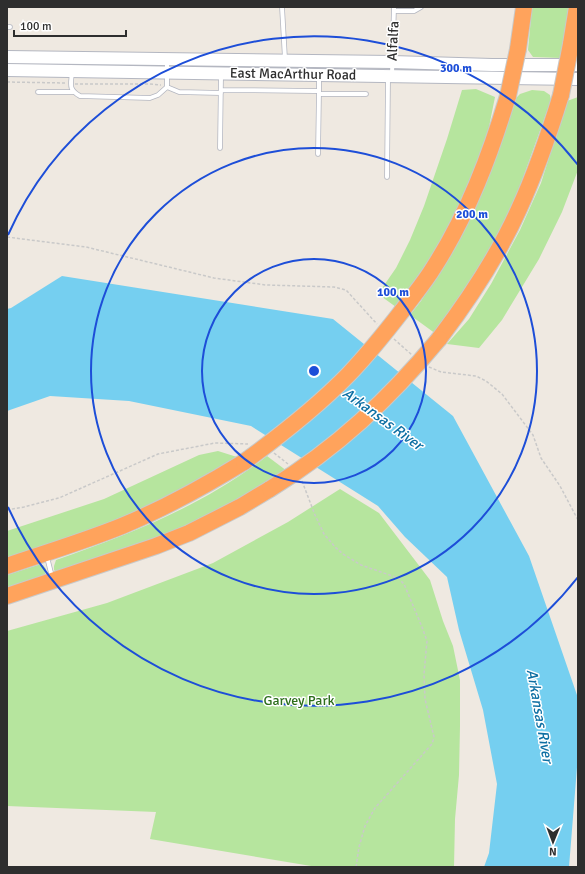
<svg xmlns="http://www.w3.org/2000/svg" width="585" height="874" viewBox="0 0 585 874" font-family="Signika,sans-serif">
<rect width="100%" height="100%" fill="#efe9e1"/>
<path fill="#b6e59e" d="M532,7H570L562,58L533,57L528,50Z
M476,89L495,97L489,127L482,149L457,211L422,273L396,307L378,294L396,268L410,240L424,206L447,139L462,90Z
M532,90L544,91L550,95L551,100L510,214L485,261L436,334L410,315L421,301L461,236L494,162L514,100L520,94Z
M578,97V170L562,212L539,259L502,320L479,348L447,344L469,319L491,284L520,230L541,183L567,101Z
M218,451L237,457L178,493L90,531L7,558V531L104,499L199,455Z
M267,456L287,471L202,520L166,538L57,572L54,570V566L56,560C131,534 204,505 267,456Z
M340,489L379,513L430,580L443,621L453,646L460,680V726L459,775L455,819L454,867H317L150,839L156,812L7,806V631L107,603L213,563L288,522Z
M38,565H43L46,569L45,575L7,589V575Z"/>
<path fill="#75cff0" d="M62,276L333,319L453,416L529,556L578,698V755L569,867H484L489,853L497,784L483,710L459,630L447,577L405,537L378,506L251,426L129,401L50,396L7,411V309L11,308Z"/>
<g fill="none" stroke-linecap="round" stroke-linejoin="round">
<defs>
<path id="lane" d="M282,7L285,59
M394,11H414L421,7
M7,27H10
M167,61V87L179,92L221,93
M72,72C71,85 68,89 80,96L150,98L158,95L167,87
M392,75L394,7
M221,90L315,91H319V77
M38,92H73
M319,94H366
M220,148L221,76
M318,154L319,91
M387,177L388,78
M47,557L52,577"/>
<path id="secondary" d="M7,57L392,62L492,65H578
M7,70L578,79"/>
<path id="highway" d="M571,44L577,7
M518,49L524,7
M402,311C413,296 425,282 434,267C468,214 490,155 508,96
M439,339C470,298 498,256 519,209C536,172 549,134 561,95
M7,566C45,553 85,541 122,526C165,508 205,486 244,462
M7,596L156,546L189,533L240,507L270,489"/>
</defs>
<use href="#lane" stroke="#b4b7c1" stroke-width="5.5"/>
<use href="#secondary" stroke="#b4b7c1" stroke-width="14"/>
<use href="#highway" stroke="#c9c9c9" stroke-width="18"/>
<path stroke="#c9c9c9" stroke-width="1.5" stroke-dasharray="3 2" stroke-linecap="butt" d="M7,82L66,83
M75,84H150L161,85
M7,237L86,247L214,278L266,285L334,287L346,290L377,324
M394,339L412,355
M429,367L441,372L476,376L486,381L502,394L533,435L541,458L560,486L578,520
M274,453L288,464
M302,481L315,515L324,534L335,547L343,554L361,565L398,578L404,584L422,627L427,641L424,674L425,699L434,737L432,744L375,808L365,826L359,847L356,867
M7,510L24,507L59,498L158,454L215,443L248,444"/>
<use href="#lane" stroke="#fff" stroke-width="4"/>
<use href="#secondary" stroke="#fff" stroke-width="12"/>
<use href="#highway" stroke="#ffa35c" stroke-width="16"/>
<defs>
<path id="highway-bridge" d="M561,95L571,44
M508,96L518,49
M244,462C281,435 317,407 349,374C368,354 385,333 402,311
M270,489C337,448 389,399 439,339"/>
</defs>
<use href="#highway-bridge" stroke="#c9c9c9" stroke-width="18" stroke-linecap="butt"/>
<use href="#highway-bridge" stroke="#ffa35c" stroke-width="16"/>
</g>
<g fill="none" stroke="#1d4ed8" stroke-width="2">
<circle cx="314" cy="371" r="112"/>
<circle cx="314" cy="371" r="223"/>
<path d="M578 577A335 335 0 0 1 8 507M8 235A335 335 0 0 1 578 165"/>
</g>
<g text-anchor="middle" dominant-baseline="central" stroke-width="3" stroke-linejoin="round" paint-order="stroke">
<g font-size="14" fill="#2e2e2e" stroke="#fff">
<text transform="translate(393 41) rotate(-87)">Alfalfa</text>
<text transform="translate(293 74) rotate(1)">East MacArthur Road</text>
</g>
<g font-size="14" fill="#2c6e1b" stroke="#fff">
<text x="299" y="700">Garvey Park</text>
</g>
<g font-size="15" font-style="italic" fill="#0d6fa3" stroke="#fff">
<text transform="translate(383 419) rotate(36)">Arkansas River</text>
<text transform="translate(540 716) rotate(80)">Arkansas River</text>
</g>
</g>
<circle cx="314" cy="371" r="6" fill="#1d4ed8" stroke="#fff" stroke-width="2"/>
<g font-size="12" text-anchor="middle" font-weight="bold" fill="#1d4ed8" stroke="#fff" stroke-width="3" stroke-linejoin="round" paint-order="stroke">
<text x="456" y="72">300 m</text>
<text x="472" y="218">200 m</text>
<text x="393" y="296">100 m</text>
</g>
<rect width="585" height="874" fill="none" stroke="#2e2e2e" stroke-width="16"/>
<g transform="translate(553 842) rotate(181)" stroke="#ffffff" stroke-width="3" paint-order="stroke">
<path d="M0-3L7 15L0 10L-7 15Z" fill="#2e2e2e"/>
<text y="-6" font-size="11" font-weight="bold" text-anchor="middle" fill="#2e2e2e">N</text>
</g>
<path d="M14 30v6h112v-6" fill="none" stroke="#2e2e2e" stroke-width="2"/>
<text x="20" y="30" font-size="12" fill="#2e2e2e" stroke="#ffffff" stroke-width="3" paint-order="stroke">100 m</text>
</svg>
